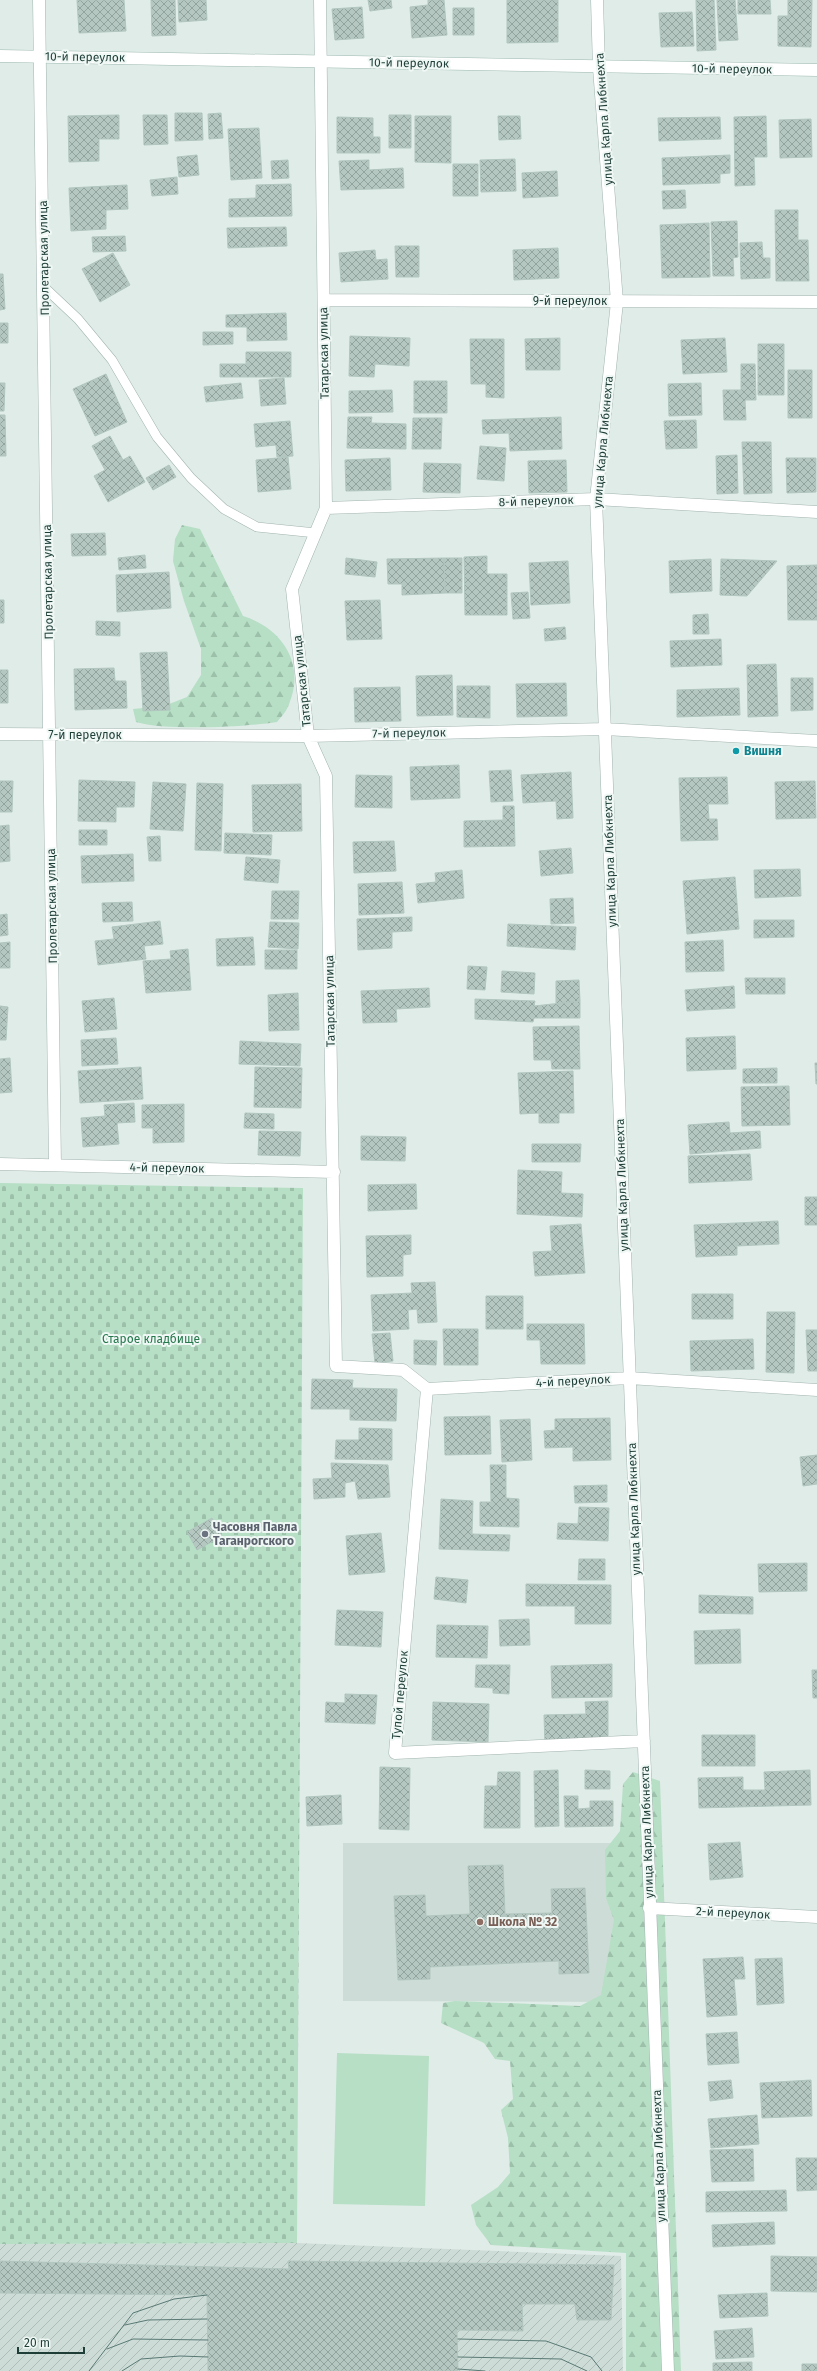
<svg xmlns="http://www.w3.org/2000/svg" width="817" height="2371" viewBox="0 0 817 2371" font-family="'Fira Sans',sans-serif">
<defs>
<pattern id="industrial-furrows" width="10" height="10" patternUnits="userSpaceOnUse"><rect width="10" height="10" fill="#cedcd7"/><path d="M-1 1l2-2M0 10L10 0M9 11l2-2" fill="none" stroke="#b0beb9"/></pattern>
<pattern id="forest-firs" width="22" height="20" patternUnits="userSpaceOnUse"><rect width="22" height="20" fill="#b6dfc5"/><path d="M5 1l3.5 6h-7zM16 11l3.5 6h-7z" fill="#9cc0aa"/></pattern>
<pattern id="cemetery-stones" width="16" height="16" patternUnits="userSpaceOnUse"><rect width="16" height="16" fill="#b6dfc5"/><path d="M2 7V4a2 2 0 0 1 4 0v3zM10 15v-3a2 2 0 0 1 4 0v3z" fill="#9cc0aa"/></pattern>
<pattern id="building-cross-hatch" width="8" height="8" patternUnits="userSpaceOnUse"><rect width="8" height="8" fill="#b5c7c1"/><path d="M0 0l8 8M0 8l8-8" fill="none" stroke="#93a39e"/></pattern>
</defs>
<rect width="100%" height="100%" fill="#e0ece8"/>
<path fill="#cedcd7" d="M343,1843H617V2002L343,2001Z"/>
<path fill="url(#industrial-furrows)" d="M297,2243L621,2256L623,2371H0V2244Z"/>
<path fill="#b6dfc5" d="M337,2053L429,2056L425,2206L333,2204Z"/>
<path fill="url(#forest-firs)" d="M182,525L200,529L243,616C282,628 306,664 289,704C287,711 281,717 277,722C245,727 165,731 136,722L133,709L164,706L187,697L201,675V649L184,601L173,561L175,539Z
M633,1772L660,1781L681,2371H626V2253L491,2245L476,2225L471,2205L498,2187L510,2173L508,2138L501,2110L513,2099L510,2061L495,2059L484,2043L441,2023L443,2003L455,2001L580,2006L601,1995L614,1920L606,1898L605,1850L620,1831L623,1784Z"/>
<path fill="url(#cemetery-stones)" d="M0,1183L303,1188L297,2243L0,2244Z"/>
<path fill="url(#building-cross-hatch)" stroke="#b1c6bf" d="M77,0H124L126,31L79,33Z
M151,0H175L176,35L152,36Z
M178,0H206L207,20L179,22Z
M368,0H391L392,8L370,11Z
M428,0H444L447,35L412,38L410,7L428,5Z
M507,0H558V42L507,43Z
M696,0H714L716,50L697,51Z
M717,0H735L738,40L719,41Z
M738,0H770L771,14H738Z
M788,0H812L811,47L778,46V16H788Z
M362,7L364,38L335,40L332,9Z
M453,8H474V35H453Z
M692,12L694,46L661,47L659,13Z
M175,113H202L203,140L175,141Z
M221,113L223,138L209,139L208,114Z
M119,115V139H99V161L69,162L68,116Z
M143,115H167L168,144L144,145Z
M389,115H411V148H389Z
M415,116H451V163L415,162Z
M498,116H520L521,139L499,140Z
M766,116L767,157H754L755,185L735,186L734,117Z
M337,117L373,118V137H380V153H337Z
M720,117L721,139L659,141L658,118Z
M811,119L812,157L780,158L779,120Z
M259,128L262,178L231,180L228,129Z
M197,155L199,175L179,177L177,157Z
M730,155V173L720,174V183L663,185L662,158Z
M515,159L516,191L481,192L480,160Z
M288,160L289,178L272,179L271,161Z
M369,160V170L403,168L404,188L341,190L339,161Z
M453,164H478V196H453Z
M557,171L558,196L523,198L522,173Z
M177,177L178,194L152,196L150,180Z
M291,184L292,216L229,217V199L256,198V185Z
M127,185L128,209L106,210V229L71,231L69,188Z
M685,190L686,208L663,209L662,191Z
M775,210H798V240H808L809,281H776Z
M737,221L738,257L733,258L734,276H713L711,222Z
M709,223L710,277L662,278L660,225Z
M286,227L287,246L228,248L227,228Z
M125,236L126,251L93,252L92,237Z
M762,242L763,258H770V278L741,279L740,243Z
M395,246H419V277H396Z
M558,248L559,278L514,280L513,250Z
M375,250L376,260L387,259L388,279L341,282L339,253Z
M113,253L130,285L100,302L82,269Z
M0,274H3L5,309L0,310Z
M286,313L287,340L247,341V327H226V315Z
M0,323H8V343H0Z
M203,332H233V344L203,345Z
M350,336L410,338L409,366L375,364L374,377L349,376Z
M560,338V370H526L525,339Z
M725,338L727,372L683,374L681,340Z
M470,339H504V398L486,397V384H471Z
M758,344H784V395H758Z
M246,352H291V377H220V364H246Z
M741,364H755L756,400H745L746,420H724L723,390H741Z
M788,370H812V418H788Z
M106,374L127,422L95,436L73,389Z
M284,378L286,404L261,406L259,380Z
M414,381H447V413H414Z
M0,383H5L4,411H0Z
M241,383L243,398L206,402L204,387Z
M701,383L702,415L669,416L668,384Z
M392,390L393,412L349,413V391Z
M0,415H5L6,456H0Z
M348,417H372L371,423L406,424V449L347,448Z
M561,417L562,449L510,451L509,433L483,434L482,420Z
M413,418H442L441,449H412Z
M696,420L697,448L666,449L664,421Z
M290,421L293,456L277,457L276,445L256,447L254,424Z
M110,436L123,460L130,456L145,482L108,502L94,476L105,470L92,446Z
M742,442H771L772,493L744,494Z
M480,446L506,448L504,481L477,479Z
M737,455L738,493L717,494L716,456Z
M288,457L291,489L258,492L256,460Z
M390,458L391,490L346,491L345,460Z
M786,458H816V492L787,493Z
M566,460L567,492L529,493L528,461Z
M424,463L461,464L460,493L423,492Z
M169,465L176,477L153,490L146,478Z
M105,533L106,555L72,556L71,534Z
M145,555L146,568L119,570L118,558Z
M487,556V574H507V615H465L464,557Z
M346,558L377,562L375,577L345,574Z
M444,558H462V593H445Z
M444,558L445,593L402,595V584H388L387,559Z
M711,559L712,591L670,593L669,561Z
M721,559L777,561L747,596L720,595Z
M568,561L570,603L531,605L529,563Z
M817,565V620H788L787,566Z
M169,572L171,608L117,612L116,575Z
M528,592L530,618L513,619L511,593Z
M0,600H4V623H0Z
M380,600L382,639L347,640L345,601Z
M708,614L709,634H693V615Z
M96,621L120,622V636L96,635Z
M565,627L566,639L545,641L544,629Z
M721,639L722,665L671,667L670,641Z
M167,652L170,710L143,711L140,653Z
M776,664L778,716L748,717L747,665Z
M114,668L115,681H126L127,708L75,710L74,669Z
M0,670H8V703H0Z
M452,675L453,715L417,716L416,676Z
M791,678H813V710L791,711Z
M566,683L567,716L517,717L516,684Z
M457,686H490V718L457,717Z
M400,687L401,721L355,722L354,688Z
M739,688L740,715L677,717V690Z
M459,765L460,798L411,800L410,767Z
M511,770L513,801L491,802L489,771Z
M571,772L573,818L557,819L556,801L523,803L521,775Z
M356,775L392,776V808L355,807Z
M727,777L728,804H708L709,819H717L718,840L681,841L679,778Z
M79,780L135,782L134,807H116V822L78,821Z
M0,781H13L12,812H0Z
M815,781L816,818L776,819L775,782Z
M153,782L186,784L183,831L150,829Z
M197,783L223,784L221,851L195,850Z
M301,784L302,831L253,832L252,785Z
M503,806H514L515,846L464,847V821L503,820Z
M9,825L10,861L0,862V826Z
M79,830H107V845H79Z
M225,833L272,835L271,855L224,853Z
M160,836L161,861H149L147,837Z
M394,841L396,871L354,873L353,842Z
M571,848L573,873L541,876L539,851Z
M133,854L134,881L82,883L81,856Z
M246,857L280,860L278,883L244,880Z
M800,869L801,896L755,898L754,870Z
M462,870L464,898L418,903L416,884L436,882L435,873Z
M735,877L739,929L687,934L683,881Z
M402,882L404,913L359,915L358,884Z
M272,891H299L298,919H271Z
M573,898L574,923L551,924L550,899Z
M132,902L133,921L103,922L102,903Z
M7,914L8,935L0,936V915Z
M412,917V931L392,932V948L358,950L357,919Z
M754,920H794V937L754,938Z
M160,921L163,944L144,946L146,959L98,965L95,941L114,939L112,927Z
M270,922L299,923L298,949L268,947Z
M508,924L576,927L575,950L507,946Z
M253,937L255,965L217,966L216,939Z
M723,940L724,971L686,972L685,942Z
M10,942V968H0V943Z
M188,949L191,990L146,993L143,961L171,959L170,951Z
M265,950H297V969H265Z
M468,966L487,967L485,990L467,989Z
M502,971L535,973L534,994L501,992Z
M745,978H785V994H746Z
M579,980L580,1001L556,1004V981Z
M734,986L735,1008L687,1011L685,990Z
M429,988L430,1007L396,1009L397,1022L363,1023L361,991Z
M298,993L299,1030L269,1031L268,995Z
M114,998L117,1029L85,1032L82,1001Z
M475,999L535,1001L534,1006L580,1001V1018H534L533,1022L475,1019Z
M0,1006L8,1007L6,1040H0Z
M579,1026L580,1069H552L551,1060H534L533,1027Z
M735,1036L736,1069L687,1071L686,1038Z
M116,1038L118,1064L82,1066L81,1040Z
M240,1041L301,1044L300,1066L239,1064Z
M10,1058L12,1092L0,1093V1059Z
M815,1063H817V1084H816Z
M141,1067L143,1099L80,1103L78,1071Z
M255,1067L302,1068L301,1108L254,1107Z
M777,1068V1083H743V1069Z
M573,1071L574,1113H559V1123H539V1113L520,1114L518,1073Z
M789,1086L790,1125L742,1126L741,1087Z
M134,1103L135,1122L117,1123L119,1144L83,1147L81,1118L105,1116L104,1105Z
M184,1104V1142L153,1143V1128H142V1105Z
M245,1113L274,1114V1129L244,1128Z
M729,1122L730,1133L760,1131L761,1148L690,1154L688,1125Z
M259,1131L301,1132L300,1156L258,1155Z
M361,1136L406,1137L405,1161L361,1160Z
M532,1144H581L580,1162H532Z
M750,1154L752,1180L689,1183L688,1156Z
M518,1170L562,1172L561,1193L583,1194L582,1217L517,1214Z
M416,1184L417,1209L368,1211V1185Z
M805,1197H817V1225H805Z
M778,1221L779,1244L737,1246V1255L696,1257L694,1225Z
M581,1224L585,1273L535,1276L533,1252L552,1251L550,1226Z
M411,1235V1254L403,1255V1276L367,1277L366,1236Z
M435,1282L437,1322L418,1323L417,1309L408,1310L409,1329L373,1331L371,1295L412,1293L411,1283Z
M692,1294H733V1319H692Z
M486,1296H523V1329H486Z
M767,1312H795L794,1373L766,1372Z
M527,1324H584L585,1364H541L540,1340H527Z
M443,1329H478V1365H444Z
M806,1330H817V1371H808Z
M390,1333L393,1361L375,1363L372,1334Z
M753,1339L754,1369L691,1371L690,1341Z
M414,1340L437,1341L436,1365L414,1364Z
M312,1379L353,1380L352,1388L397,1389L396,1421L350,1420V1409H311Z
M490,1416L491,1454L445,1455L444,1417Z
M610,1418L611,1460L573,1461V1447L545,1448L544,1431L555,1430V1419Z
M530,1419L532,1460L502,1462L500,1420Z
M359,1428L392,1429V1460L335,1459L336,1440H359Z
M817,1455V1484L803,1486L800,1457Z
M331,1463L388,1465L390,1497L358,1499L355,1481L345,1483V1497L314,1499L313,1479L332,1478Z
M490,1465H506V1498L519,1499V1527L480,1526V1502H491Z
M607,1485V1502L575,1503L574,1486Z
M441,1499L473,1501L472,1534L510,1535L509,1551L439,1549Z
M579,1507L609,1508L608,1541L557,1539L558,1523L578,1524Z
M212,1518L222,1536L197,1550L187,1532Z
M381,1533L385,1572L349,1575L346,1536Z
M579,1559H605V1580H578Z
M807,1563V1591L759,1592L758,1564Z
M436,1577L468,1580L466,1603L434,1599Z
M526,1584L611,1585V1624H575V1606H526Z
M699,1595L753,1597V1614L699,1613Z
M337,1610L383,1612L381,1647L335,1645Z
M529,1619L530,1645L500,1646L499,1620Z
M437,1625L488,1626L487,1658L436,1657Z
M740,1629L741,1663L695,1664L694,1631Z
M612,1664V1697L552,1698L551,1666Z
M476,1665H510L509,1694L493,1693V1688L475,1687Z
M812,1670H817V1698H813Z
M345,1694L377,1695L375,1724L325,1722L326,1702L345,1703Z
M608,1701V1745L545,1746L544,1715L586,1714L585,1702Z
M433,1702L489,1704L488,1742L432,1740Z
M702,1735H755V1766H702Z
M380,1767L410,1768L409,1830L379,1829Z
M558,1770L559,1826L535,1827L534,1771Z
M585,1770L610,1771V1789H585Z
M810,1770L811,1805L699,1808L698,1778L743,1777V1790H765L764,1772Z
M498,1772H520V1828H484L485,1786H497Z
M341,1795L342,1824L307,1826L306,1797Z
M564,1796H578V1809L590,1808V1801H613V1826L565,1827Z
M740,1842L743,1877L710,1880L708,1844Z
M503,1865L505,1914L552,1913L551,1889L585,1888L589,1973L559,1974V1961L430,1967V1979L398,1980L394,1896L425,1895L426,1916L470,1914L468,1866Z
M743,1957L745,1979H734L737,2015L707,2017L703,1959Z
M782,1958L784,2003L757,2005L755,1959Z
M737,2032L739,2063L708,2065L706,2034Z
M731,2080L733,2098L710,2101L708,2082Z
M811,2080L812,2116L762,2118L760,2083Z
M757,2115L759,2144L711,2148L708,2119Z
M753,2149L754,2181L712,2182L710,2150Z
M796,2158H817V2190L797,2191Z
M786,2190L787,2211L706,2212V2192Z
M774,2222L775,2244L713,2247L712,2225Z
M771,2256L817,2257V2292L771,2291Z
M0,2261L289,2269L288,2261L614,2265L611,2320H577L575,2304H522L523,2331L457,2330L458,2371H208L207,2295L0,2293Z
M767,2293L768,2316L720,2318L718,2295Z
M752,2328L754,2357L716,2359L714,2331Z
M752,2362V2371H713V2363Z
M802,2364H817V2371H802Z"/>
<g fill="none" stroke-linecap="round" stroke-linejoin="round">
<defs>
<path id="lane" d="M44,287L78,319L112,360L157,437L191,478L224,509L257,527L316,533"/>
<path id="street" d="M39,0L55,1165
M320,0L326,508L292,589L308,736L326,776L336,1366L403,1370L427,1389L629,1378L817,1390
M597,0L599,68L617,302L596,499L668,2371
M324,300L817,302
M326,508L596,499L817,512
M0,734L308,736L605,729L817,741
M0,1164L334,1172
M427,1389L395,1753L644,1741
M649,1908L817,1917"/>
<path id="secondary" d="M0,56L817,70"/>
</defs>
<use href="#lane" stroke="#a2b4b0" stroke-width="10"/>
<use href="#street" stroke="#a2b4b0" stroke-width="13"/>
<use href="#secondary" stroke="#9db9b1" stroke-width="13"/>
<use href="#lane" stroke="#fff" stroke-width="9"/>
<use href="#street" stroke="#fff" stroke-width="12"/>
<use href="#secondary" stroke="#fff" stroke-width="12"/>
<path stroke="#597974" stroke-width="1" d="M125,2325L148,2320L207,2319
M458,2339L546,2341L591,2357L602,2371
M107,2349L133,2339L208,2340
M458,2357L561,2359L587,2371
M458,2369L485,2371
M89,2371L133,2313L174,2299L207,2295
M122,2371L141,2359L180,2356L208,2357"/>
</g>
<circle fill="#0f9aa8" stroke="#f0f8f5" stroke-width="1.5" cx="736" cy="751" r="4"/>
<circle fill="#6b7280" stroke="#f0f8f5" stroke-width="1.5" cx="205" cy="1534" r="4"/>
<circle fill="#8d6e63" stroke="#f0f8f5" stroke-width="1.5" cx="480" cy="1922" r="4"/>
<g text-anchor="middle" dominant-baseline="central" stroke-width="4" stroke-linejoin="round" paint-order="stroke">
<g font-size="12" fill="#1f3e38" stroke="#f0f8f5">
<text transform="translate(85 57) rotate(1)">10-й переулок</text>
<text transform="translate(409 63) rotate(1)">10-й переулок</text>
<text transform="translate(732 69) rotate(1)">10-й переулок</text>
<text transform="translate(604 119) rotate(-94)">улица Карла Либкнехта</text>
<text transform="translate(44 258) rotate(-91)">Пролетарская улица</text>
<text x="570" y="301">9-й переулок</text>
<text transform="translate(324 353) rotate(-91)">Татарская улица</text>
<text transform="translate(603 442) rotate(-85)">улица Карла Либкнехта</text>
<text transform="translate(536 501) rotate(-2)">8-й переулок</text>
<text transform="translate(48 582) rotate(-91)">Пролетарская улица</text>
<text transform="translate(302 681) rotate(-96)">Татарская улица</text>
<text transform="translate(409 733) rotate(-1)">7-й переулок</text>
<text x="85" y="735">7-й переулок</text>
<text transform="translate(610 861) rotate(-92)">улица Карла Либкнехта</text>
<text transform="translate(52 906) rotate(-91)">Пролетарская улица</text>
<text transform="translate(330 1001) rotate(-91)">Татарская улица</text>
<text transform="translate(167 1168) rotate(1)">4-й переулок</text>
<text transform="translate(622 1185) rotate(-92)">улица Карла Либкнехта</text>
<text transform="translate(573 1381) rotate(-3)">4-й переулок</text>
<text transform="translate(634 1509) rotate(-92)">улица Карла Либкнехта</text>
<text transform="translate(400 1695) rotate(-85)">Тупой переулок</text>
<text transform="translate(647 1832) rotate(-92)">улица Карла Либкнехта</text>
<text transform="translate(733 1913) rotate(3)">2-й переулок</text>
<text transform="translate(659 2156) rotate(-92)">улица Карла Либкнехта</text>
</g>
<g font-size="12" font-weight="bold" fill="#0d838f" stroke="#f0f8f5" text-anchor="start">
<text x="744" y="751">Вишня</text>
</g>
<g font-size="12" fill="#26784d" stroke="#f0f8f5">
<text x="151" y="1339">Старое кладбище</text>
</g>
<g font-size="12" font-weight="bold" fill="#5b616d" stroke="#f0f8f5" text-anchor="start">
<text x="213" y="1527">Часовня Павла<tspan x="213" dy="14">Таганрогского</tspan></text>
</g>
<g font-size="12" font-weight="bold" fill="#785e54" stroke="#f0f8f5" text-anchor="start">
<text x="488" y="1922">Школа № 32</text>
</g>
</g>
<path d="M18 2347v6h66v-6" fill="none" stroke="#1f3e38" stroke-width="2"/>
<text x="24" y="2347" font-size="12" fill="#1f3e38" stroke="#f0f8f5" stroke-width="3" paint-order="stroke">20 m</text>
</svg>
